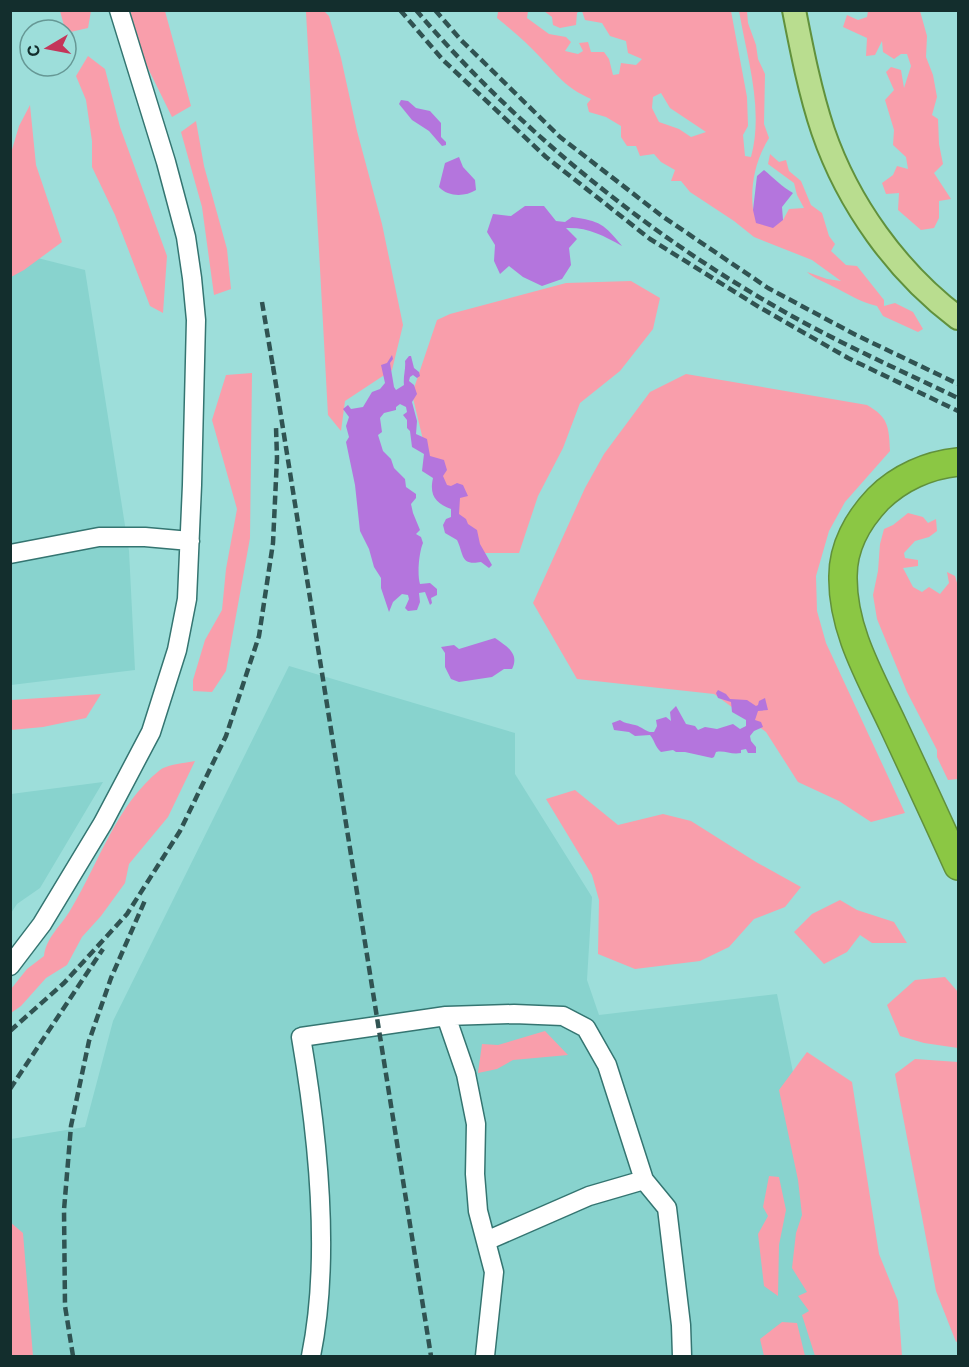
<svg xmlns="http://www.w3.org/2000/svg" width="969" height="1367" viewBox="0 0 969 1367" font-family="Inter,sans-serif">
<rect width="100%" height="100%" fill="#9ddeda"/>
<path fill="#88d3ce" d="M10,251L85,270L129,551L135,670L11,685Z
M289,666L515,733V774L592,897L587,980L599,1015L777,994L851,1356H11V1139L85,1127L113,1021Z
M103,782L40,888L17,904L11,913V794Z"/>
<path fill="#f99eab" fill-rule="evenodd" d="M60,11H91L88,28L66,33Z
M127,11H165L191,106L172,117L140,52Z
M309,11H324L329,16L341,58L357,131L382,224L403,325L392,370L345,401L341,431L328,415L306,12Z
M495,11H528L527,18L549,34L566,37L571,42L565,51L578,54L583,51L579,43L588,42L591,52H604L609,59L613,75L619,74L621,63L636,65L642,59L628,53L626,41L610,36L602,23L585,20L582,11H731L747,97L748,126L743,135L745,156L751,157C764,109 747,58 739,11H747L748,23L756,45L758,59L765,74L764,124L769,138C756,159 750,184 753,210L783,220L789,209L804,208L797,195L794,183L768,164L770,154L779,162L786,160L789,171L801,181L811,205L822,213L829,236L835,244L831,251L846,265L857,266L884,300V306L895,303L913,312L923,329L918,332L883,316L877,306C859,302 849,294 832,286C823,281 815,279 807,272L827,279L841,281L812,260L754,237L734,221L690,192L681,181H671L675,170L661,162L654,154L640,156L636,146H627L621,137V126L606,117L589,112L587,104L591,99C565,87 559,77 540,57C527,43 512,30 497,18L498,12ZM661,93L670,108L706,132L691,137L679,129L659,122L652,108L653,97Z
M544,11H579L577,13L576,25L560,28L553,25L552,17Z
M868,11H920L927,36L926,57L933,75L937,97L932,115L938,119L939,144L943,164L934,173L951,199L939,201V218L934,228L921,230L898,210L899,193L886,194L882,183L893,175L897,166L908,169L906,157L893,145L894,130L885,100L894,90L886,72L891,67L901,70L904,88L911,66L907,54H901L894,59L883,52L882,41L875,55L866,56L867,38L843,27L847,15L858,20L867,17Z
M88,56L105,69L120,127L167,256L163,313L150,306L115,215L92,167V141L86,100L76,76Z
M30,105L36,165L62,242L24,270L11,277V153L19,126Z
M196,121L204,166L227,249L231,289L214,295L202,207L181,132Z
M631,281L660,298L653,329L620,371L580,403L563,448L538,496L519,553H481L445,497L424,444L412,394L437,320L450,314L566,283Z
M252,373L250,538L226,671L212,692L193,691V680L205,640L222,610L226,569L237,509L212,420L226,375Z
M686,374L867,405C888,417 889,426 890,451L845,502L829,531L816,576L817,611L826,643L905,813L871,822L839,801L798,782L766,732L714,694L577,679L533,603L585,488L604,454L650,392Z
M908,513L923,517L928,523L936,519L937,531L929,537L915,541L904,553L905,558L918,560V566L903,568L913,587L922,592L929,587L940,594L949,583L947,572L955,576L958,586V779L948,780L937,757V750L907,692L877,619L873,595L878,571L880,544L884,529L893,525Z
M101,694L86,718L43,727L11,730V700Z
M195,761L168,817L129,864L125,883L101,916L82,937L67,965L46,978L21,1006L11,1013V989L27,969L44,956C46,937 62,925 71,909C99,863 116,805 160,770C168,764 185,763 195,761Z
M575,790L618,825L663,814L691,821L756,862L801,887L785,907L754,919L729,947L700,961L635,969L598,954L599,900L592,875L546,799Z
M840,900L857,910L894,922L907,943H872L860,935L847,952L824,964L794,932L812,914Z
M945,977L958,992V1048L924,1043L900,1036L887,1005L915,980Z
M545,1031L568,1055L513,1060L497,1069L478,1073L482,1044L498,1045Z
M807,1052L852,1082L879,1254L898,1301L902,1356H815L802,1315L809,1311L798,1296L807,1292L792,1268L796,1233L802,1215L798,1180L779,1090Z
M915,1059L958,1062V1341L956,1342L936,1291L895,1074Z
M769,1176L779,1177L786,1210L779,1245L778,1296L764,1286L758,1234L768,1216L763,1207Z
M10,1222L23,1233L33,1356H11Z
M782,1322L797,1323L805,1356H764L760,1339Z"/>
<path fill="#b475dd" d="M401,100L408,101L416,108L430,111L441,123V137L446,142V145L442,146L429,131L412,120L399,104Z
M459,157L463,167L475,180L476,190C465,197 448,197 439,187L445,163Z
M764,170C774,178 782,187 793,193L782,207L783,220L773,228L756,223L753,210L757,176Z
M525,206H544L556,221L565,222L572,217C600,221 604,224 622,246C603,235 587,227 566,228L577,239L569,248L571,265L562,279L542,286L523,277L509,266L500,274L494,261L495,245L487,232L493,214L511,216Z
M392,355L393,359L390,363L394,387L396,390L404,385C403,376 406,369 405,361L409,356H411L414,368L419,372L420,376L417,378L413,375L410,377L409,381L414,385L417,394L412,402L417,421L416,434L427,439L430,456L444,460L447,470L443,476L447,485L451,486L457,483L463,485L468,496L460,498L459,514L466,519L468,524L477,530L480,544L492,565L489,568L481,562C460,566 464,554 457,540L445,533L443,525L446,519L451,517V509C436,503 429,496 433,478L422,471L424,454L412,447L410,431L407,428V420L403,415L407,412L406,407L400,404L396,407V410L384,413L380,418L382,432L378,435L383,451L391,459L394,468L405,479L406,487L416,494V498L411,504L413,513L420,530L416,534L421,537L423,543C419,552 417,575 420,584L430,583L437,589V595L431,598L432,603L430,605L425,592L419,593L420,602L417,610L408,611L405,608L409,599L408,595L402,594L393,602L389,612L381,588V578L374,567L369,549L360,531L355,485L346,442L349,437L346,426L349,417L343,409L348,405L351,409L363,407L372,392L380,389L385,383L381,365L387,363Z
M495,638C506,646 520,653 512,669H504L492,677L459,682L451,679L445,667V653L441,647L454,645L459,649Z
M718,690L726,694L730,699L747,700L756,706L758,705L759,701L765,698L768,710L758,711L755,720L761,722L763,727L754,731L750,736L751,741L756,747V753H748L746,749L741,750V753C731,755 725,750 716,752L714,757L712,758L685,752H676L673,750L661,752C655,747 655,741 650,735L635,736L629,732L614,730L612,723L620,720C626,724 628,723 635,725C643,727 646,733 654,732L657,726L656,720L666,717L671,721L670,712L676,706L686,724L695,726L698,730L705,727L717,729L733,724L740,729L746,726V720L732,712L731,702L718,698L716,693Z"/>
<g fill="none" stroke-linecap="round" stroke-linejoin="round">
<defs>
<path id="minor" d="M10,554L99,537H145L190,541
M10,966L42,924L103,823L151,732L177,650L187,599L192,485L196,320L192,278L186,237L166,162L119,10
M446,1016L466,1074L476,1124L475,1174L478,1211L494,1272L485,1356
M486,1241L589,1196L644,1180
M311,1356C331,1258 318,1136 301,1037L446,1016L514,1014L563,1016L586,1028L607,1065L644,1180L667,1208L681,1325L682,1356"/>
<path id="major" d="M794,10C802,51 810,92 823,131C848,204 897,272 958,318"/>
<path id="highway" d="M958,462C928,465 899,478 878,499C858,520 843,547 843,576C842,630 871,678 893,725C915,772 937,819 958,866"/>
</defs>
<use href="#minor" stroke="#347571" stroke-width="21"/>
<use href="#major" stroke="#61913c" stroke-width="26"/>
<use href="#highway" stroke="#61913c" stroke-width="30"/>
<use href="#minor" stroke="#fff" stroke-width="18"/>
<use href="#major" stroke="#b9dd8f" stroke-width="22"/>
<use href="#highway" stroke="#8bc744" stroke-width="27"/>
<path stroke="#305352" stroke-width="4.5" stroke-dasharray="9 4.5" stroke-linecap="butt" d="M400,10L443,60L546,157L650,239L759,307L848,358L958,411
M416,10C511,122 637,226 764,300C826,337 893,367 958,398
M435,10L461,40L560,137L662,216L768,288L856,335L958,384
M262,302L274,373
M273,366L431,1356
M10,1031L64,983L127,914L180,831L226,736L259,636L273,543L277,458L276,427
M10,1089L103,949
M73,1356L65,1306L64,1210L71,1126L89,1041L111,978L146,898"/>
</g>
<rect width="969" height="1367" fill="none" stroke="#132e2d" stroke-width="24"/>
<g transform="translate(48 48) rotate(260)"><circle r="28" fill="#9ddeda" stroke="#669895" stroke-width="1.5"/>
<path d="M0-4.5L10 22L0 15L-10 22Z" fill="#c43559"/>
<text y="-9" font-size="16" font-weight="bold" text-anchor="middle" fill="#132e2d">С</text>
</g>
</svg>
